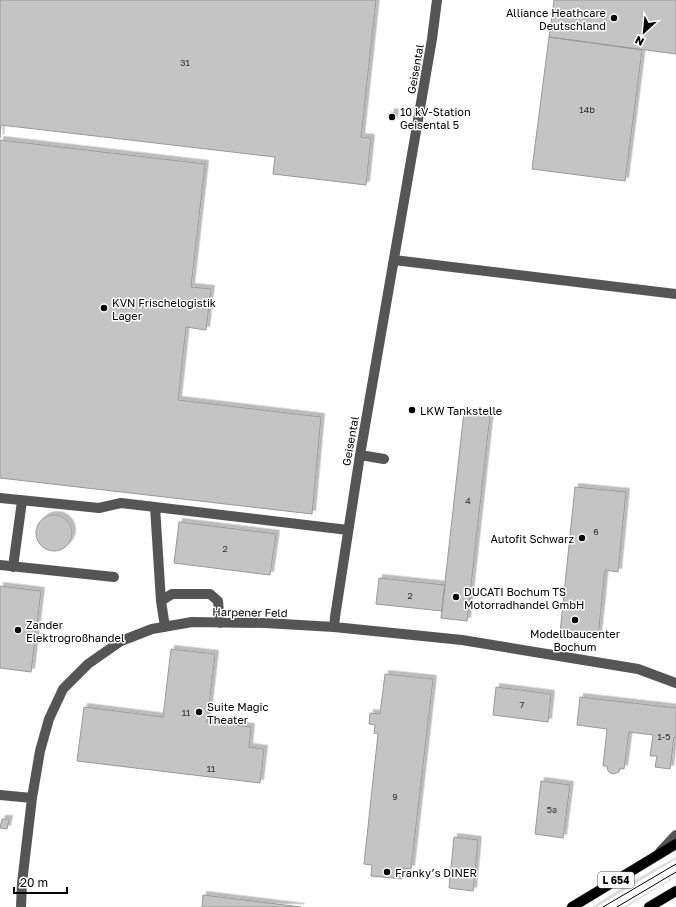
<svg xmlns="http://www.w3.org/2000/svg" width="676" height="907" viewBox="0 0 676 907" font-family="'Golos Text',sans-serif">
<defs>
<filter id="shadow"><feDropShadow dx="3.5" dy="-3.5" stdDeviation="0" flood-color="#0004"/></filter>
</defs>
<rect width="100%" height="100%" fill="#fff"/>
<path fill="#dcdcdc" d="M676,857V859L597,907H592L633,881Z
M676,876V877L626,907H623Z"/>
<path fill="#c4c4c4" stroke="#999" filter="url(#shadow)" d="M0,0H376L361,137L371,138L366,185L273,174L275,157L1,125L0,138Z
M554,0H676V54L549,37Z
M549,37L642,50L625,181L532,169Z
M391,112L395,113L394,121L390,120Z
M0,140L205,164L191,287L211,289L206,330L186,327L178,400L321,417L312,514L0,478Z
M464,412L490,415L467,621L441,618Z
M575,487L626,492L618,572L605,570L598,637L560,633Z
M36 533a18 18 0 1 1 36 0a18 18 0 1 1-36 0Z
M179,522L276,534L270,575L174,563Z
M379,578L445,585L442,611L376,604Z
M0,586L41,591L31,672L0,668Z
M171,649L215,654L207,722L251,727L249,747L264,749L260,783L77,761L84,707L163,717Z
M385,674L433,679L411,869L403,868L402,879L371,876L372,865L364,864L378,734L374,733L375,725L369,724L370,713L380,714Z
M496,687L551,694L548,722L493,715Z
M580,697L676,708V738L674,737L670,769L655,767L657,756H650L653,735L629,732L624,769L620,768L619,772L614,774L610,773L608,771L607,766H603L607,729L577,725Z
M541,781L570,785L563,838L535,834Z
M2,819H9L7,829L0,828Z
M454,837L478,840L473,891L449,888Z
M203,895L301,907H202Z"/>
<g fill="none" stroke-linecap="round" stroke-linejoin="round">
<defs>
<path id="major" d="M572,907L676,844
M649,907L676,891"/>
</defs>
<use href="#major" stroke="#dbdbdb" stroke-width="11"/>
<path stroke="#555" stroke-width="10" d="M394,260L676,294
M360,455L384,459
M0,498L99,508L121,503L348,530
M155,507L161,601
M0,565L114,577
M13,567L22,501
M165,627L161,601L172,594H210L218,601L220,623
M334,627L335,617L360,455L432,39L437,0
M0,795L32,798
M660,852L676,835
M21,907L22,883L32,798L40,751L49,719L63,689L88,664L121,641L152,629L192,622L265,623L334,627L462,640L638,669L676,683"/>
<use href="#major" stroke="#000" stroke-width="10"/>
<path stroke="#000" stroke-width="1" d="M603,907L676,864
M617,907L676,872"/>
</g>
<g fill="#000" stroke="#fff" stroke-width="1.5">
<circle cx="614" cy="18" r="4"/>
<circle cx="392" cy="117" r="4"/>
<circle cx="104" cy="308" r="4"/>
<circle cx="412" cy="410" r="4"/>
<circle cx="582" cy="538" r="4"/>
<circle cx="456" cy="597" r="4"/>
<circle cx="575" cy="620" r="4"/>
<circle cx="18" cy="630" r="4"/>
<circle cx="199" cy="712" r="4"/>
<circle cx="387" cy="872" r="4"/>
</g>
<g text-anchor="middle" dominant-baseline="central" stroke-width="3" stroke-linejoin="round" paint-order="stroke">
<g font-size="9" fill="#313131">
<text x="185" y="62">31</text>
<text x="587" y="109">14b</text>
<text x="468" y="500">4</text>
<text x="596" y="531">6</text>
<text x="225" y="548">2</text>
<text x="410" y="595">2</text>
<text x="522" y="704">7</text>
<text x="186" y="712">11</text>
<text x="664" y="736">1-5</text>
<text x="211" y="768">11</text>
<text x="395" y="796">9</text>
<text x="552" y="809">5a</text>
</g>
<rect fill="#fff" stroke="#4c4c4c" stroke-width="1" x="598" y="872" width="36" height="16" rx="3"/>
<g font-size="10" font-weight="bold" fill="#000">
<text x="616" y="880">L 654</text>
</g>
<g font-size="11" fill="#000" stroke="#fff" text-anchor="start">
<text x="606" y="12" text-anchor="end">Alliance Heathcare<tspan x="606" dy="13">Deutschland</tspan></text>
<text x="400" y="111">10 kV-Station<tspan x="400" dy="13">Geisental 5</tspan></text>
<text x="112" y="302">KVN Frischelogistik<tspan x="112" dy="13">Lager</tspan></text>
<text x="420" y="410">LKW Tankstelle</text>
<text x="574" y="538" text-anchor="end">Autofit Schwarz</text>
<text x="464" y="591">DUCATI Bochum TS<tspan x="464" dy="13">Motorradhandel GmbH</tspan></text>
<text x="26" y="624">Zander<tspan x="26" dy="13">Elektrogroßhandel</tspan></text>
<text x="575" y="633" text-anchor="middle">Modellbaucenter<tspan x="575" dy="13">Bochum</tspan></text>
<text x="207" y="706">Suite Magic<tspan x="207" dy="13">Theater</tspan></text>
<text x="395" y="872">Franky’s DINER</text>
</g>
<g font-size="11" fill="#000" stroke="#fff">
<text transform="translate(415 69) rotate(-80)">Geisental</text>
<text transform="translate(350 441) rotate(-80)">Geisental</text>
<text transform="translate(250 612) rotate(1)">Harpener Feld</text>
</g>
</g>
<g transform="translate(644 32) rotate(207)" stroke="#ffffff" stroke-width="3" paint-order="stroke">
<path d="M0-3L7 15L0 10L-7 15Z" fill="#000000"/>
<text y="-6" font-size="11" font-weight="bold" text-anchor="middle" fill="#000000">N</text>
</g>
<path d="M14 887v6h53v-6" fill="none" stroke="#000000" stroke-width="2"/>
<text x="20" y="887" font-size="12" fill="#000000" stroke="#ffffff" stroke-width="3" paint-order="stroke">20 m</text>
</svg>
